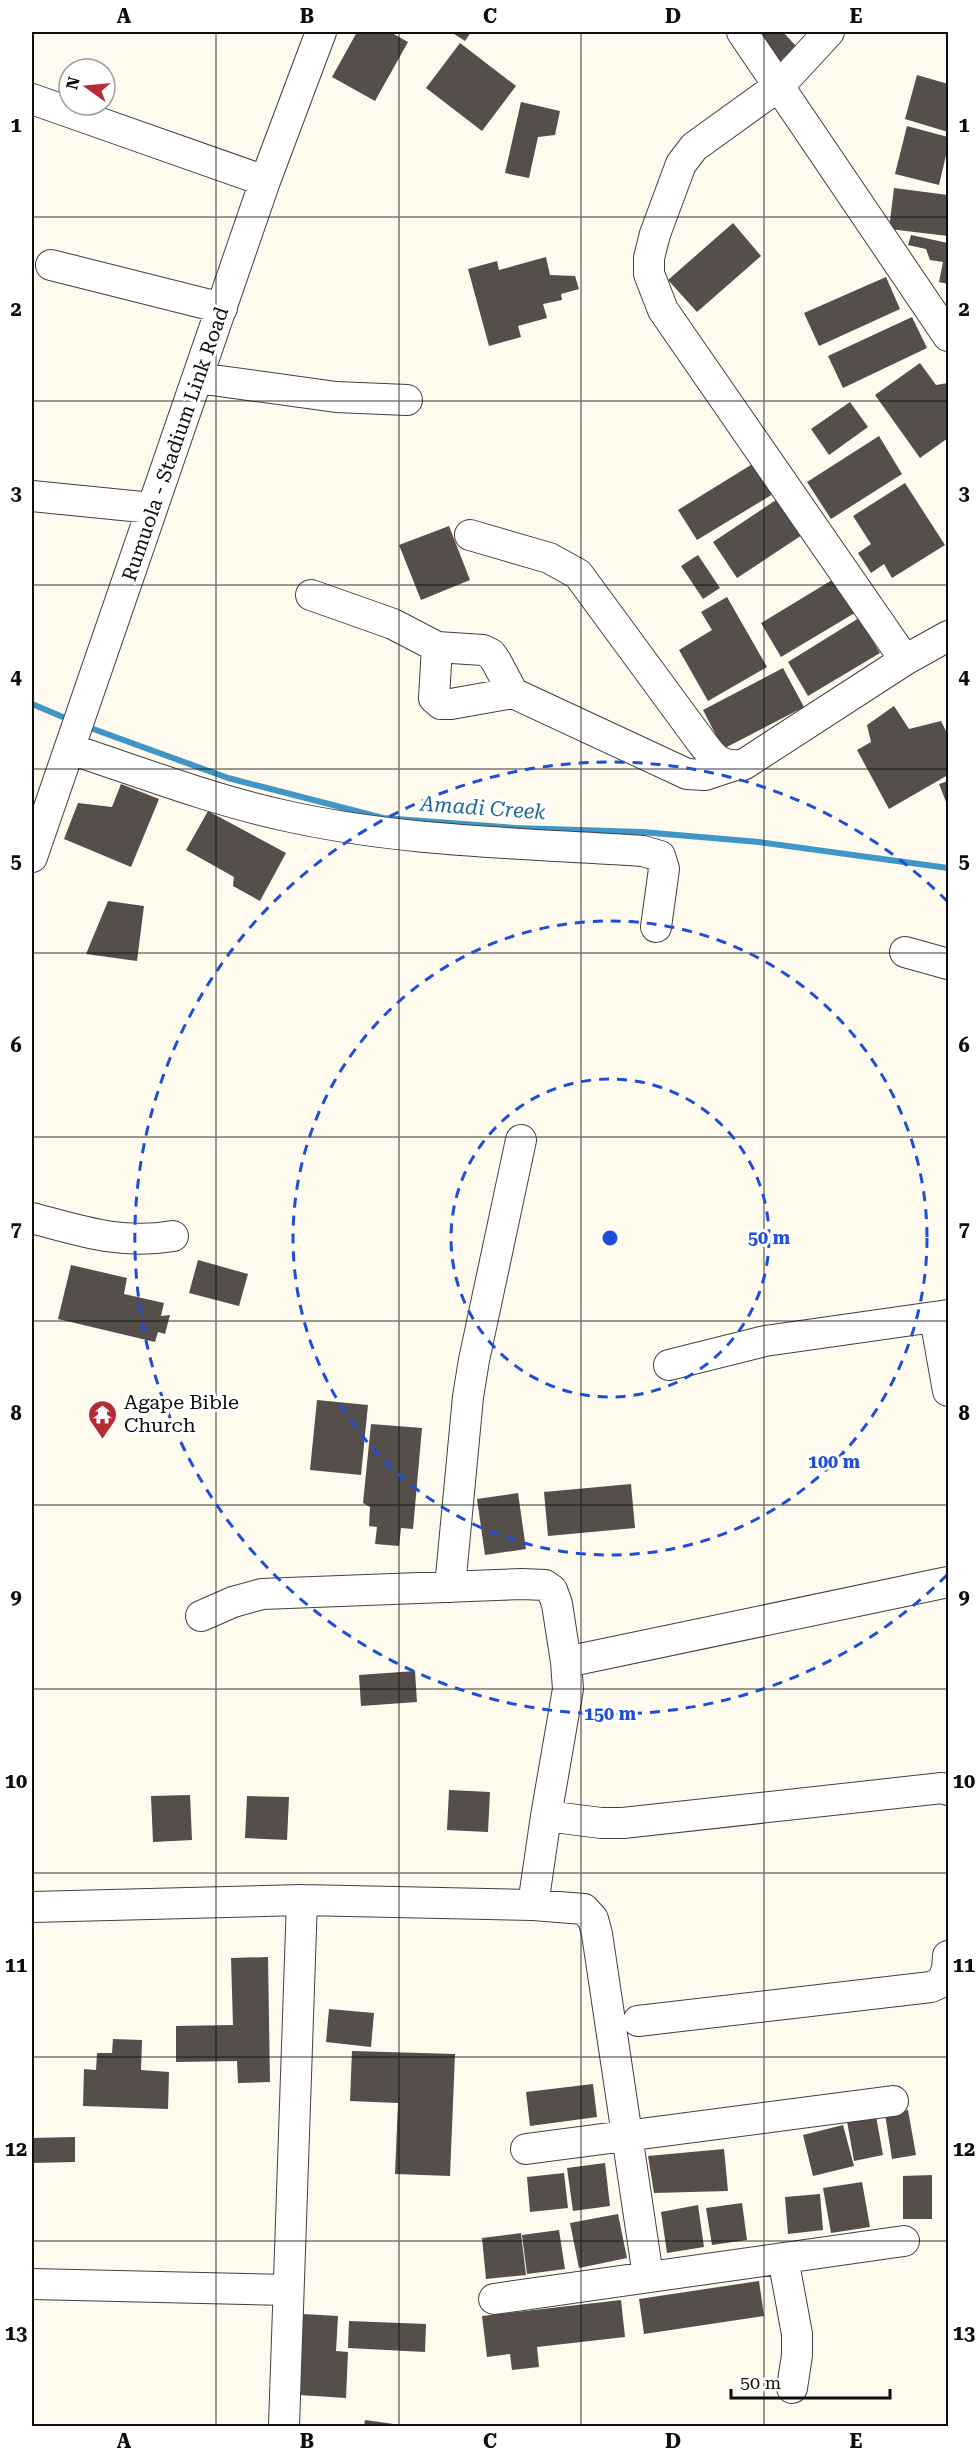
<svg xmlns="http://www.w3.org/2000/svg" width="980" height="2458" viewBox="0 0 980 2458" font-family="'Roboto Serif',serif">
<rect width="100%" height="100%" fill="#fefaee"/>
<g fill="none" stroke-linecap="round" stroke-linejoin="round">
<path stroke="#3f96c7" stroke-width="6" d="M32,704L70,720
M85,726L228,778L383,818L516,828L642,832L759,842L948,868"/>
</g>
<path fill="#554e4a" d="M357,32H390L408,42L375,101L332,77Z
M451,32H471L465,41Z
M751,32H783L796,46L779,62Z
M460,43L516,86L482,131L426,88Z
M917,75L948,84V132L905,119Z
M521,102L560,111L555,135L538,137L529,178L505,173Z
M907,126L948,137V147L939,185L895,174Z
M894,188L948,195V236L889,229Z
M733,223L761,256L697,312L668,280Z
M911,235L948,243V284L939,282L943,262L930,260L926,249L908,245Z
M546,257L550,275L575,276L579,289L561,294L562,300L543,304L547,318L518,326L521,337L489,346L468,269L497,261L499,270Z
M886,277L900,309L819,346L804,313Z
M912,317L927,348L843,388L828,356Z
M920,363L936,385L948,383V438L920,458L875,395Z
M850,402L868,427L829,455L811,429Z
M879,436L902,474L831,519L807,482Z
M754,463L773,494L697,540L678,510Z
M905,483L945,545L892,578L884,564L871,573L858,553L871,544L853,516Z
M779,498L802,535L737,578L713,542Z
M449,526L470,580L421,600L399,545Z
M698,555L720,588L703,599L681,566Z
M837,577L858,611L781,657L761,623Z
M727,597L767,667L708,701L679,650L712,630L701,612Z
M859,618L880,653L808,696L788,662Z
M783,668L804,707L723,749L703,710Z
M894,706L909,729L941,721L948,735V775L889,809L857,750L871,742L867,725Z
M948,781V807L939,784Z
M121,784L159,799L131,867L64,839L78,803L112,807Z
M208,811L286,853L260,901L233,886L234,877L186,850Z
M108,901L144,906L137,961L86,954Z
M198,1260L248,1274L239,1306L189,1293Z
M71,1265L127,1278L124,1294L164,1303L161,1316L170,1315L165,1334L158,1332L155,1342L58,1319Z
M317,1400L368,1405L361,1475L310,1470Z
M371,1424L422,1428L413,1529L401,1528L399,1546L375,1544L377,1527L369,1526L370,1507L363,1503Z
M631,1484L635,1528L548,1536L544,1492Z
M518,1493L526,1549L485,1555L477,1499Z
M415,1671L417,1702L361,1706L359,1675Z
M449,1790L490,1792L488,1832L447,1830Z
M190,1795L192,1840L153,1842L151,1796Z
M247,1796L289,1797L287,1840L245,1838Z
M268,1957L270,2082L238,2083L237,2061L176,2062V2026L233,2025L231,1958Z
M329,2009L374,2013L371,2047L326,2042Z
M113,2039L142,2040L141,2070L169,2072L168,2109L83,2106L84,2069L96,2070L97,2053H112Z
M352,2051L455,2054L450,2176L395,2174L398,2103L350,2101Z
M593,2084L597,2117L530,2126L526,2092Z
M908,2110L916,2155L892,2159L885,2114Z
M876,2116L883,2155L854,2161L847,2121Z
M843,2125L854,2166L813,2176L803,2135Z
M75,2137V2162L32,2163V2138Z
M724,2149L728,2191L654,2193L648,2156Z
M605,2163L610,2206L573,2211L567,2168Z
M564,2173L568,2208L530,2212L527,2177Z
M932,2175V2219H903V2176Z
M862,2182L870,2227L831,2233L823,2188Z
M820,2194L823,2230L788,2234L785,2197Z
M742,2203L747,2240L712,2245L706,2208Z
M698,2205L704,2247L667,2253L661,2212Z
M618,2214L627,2258L579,2268L570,2223Z
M559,2230L565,2269L527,2274L522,2235Z
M521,2233L526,2275L486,2279L482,2238Z
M759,2281L764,2316L644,2334L639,2299Z
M621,2300L625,2337L537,2347L539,2367L512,2370L510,2354L487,2357L482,2316Z
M303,2314L338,2316L336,2351L348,2352L346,2398L299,2395Z
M349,2321L426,2324L425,2352L348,2348Z
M365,2420L401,2425V2426H364Z"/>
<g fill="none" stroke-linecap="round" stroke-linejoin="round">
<defs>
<path id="minor" d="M742,32L948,336
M829,32L780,85L694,147L681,164L655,234L649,258V274L663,310L905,660
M32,99L265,181
M51,265L222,308
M198,378L336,397L407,400
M32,496L152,508
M470,535L549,558L578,574L700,740C714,758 718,767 743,765L905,660L948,636
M311,595L393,624L437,647L483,650L491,654L496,661L513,693L687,774L705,775L732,766
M437,647L434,698L441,704H451L513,693
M70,749C140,772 210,799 282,815C400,842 523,843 643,851L660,856L664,869L656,927
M32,857L265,181L321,32
M905,952L948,964
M32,1218C81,1231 121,1245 173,1236
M935,1318L948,1391
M669,1365L765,1341L948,1315
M450,1587L468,1397L474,1360L521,1140
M201,1616L233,1602L262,1594L522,1584L545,1585L552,1590L557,1604L566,1662L568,1689L546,1816L533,1905
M566,1662L948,1582
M546,1816L601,1823H623L942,1788L948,1790
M32,1907L302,1900L533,1905L584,1909L593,1919L597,1934L648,2276
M638,2021L931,1987L942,1982L947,1969L948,1956
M526,2149L893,2101
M783,2258L797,2334V2355L792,2388
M32,2284L287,2290
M494,2299L904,2241
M284,2426L302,1900"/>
</defs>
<use href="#minor" stroke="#404040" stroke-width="32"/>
<use href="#minor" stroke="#fff" stroke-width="30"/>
</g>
<path fill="none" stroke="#0d0d0d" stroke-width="1.5" stroke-opacity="0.55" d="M216,32V2426M399,32V2426M581,32V2426M764,32V2426M32,217H948M32,401H948M32,585H948M32,769H948M32,953H948M32,1137H948M32,1321H948M32,1505H948M32,1689H948M32,1873H948M32,2057H948M32,2241H948"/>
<g fill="none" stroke="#1d4ed8" stroke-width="3" stroke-dasharray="10 8">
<circle cx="610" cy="1238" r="159"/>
<circle cx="610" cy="1238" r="317"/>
<path d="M947 1575A476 476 0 1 1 947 901"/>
</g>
<defs>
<symbol id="temple-pin" viewBox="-11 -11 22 30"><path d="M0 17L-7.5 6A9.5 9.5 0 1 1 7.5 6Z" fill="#b72b37" stroke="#fff"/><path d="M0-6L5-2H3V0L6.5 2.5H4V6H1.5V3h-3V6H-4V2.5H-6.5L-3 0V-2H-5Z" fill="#fff"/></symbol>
</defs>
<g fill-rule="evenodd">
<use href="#temple-pin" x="86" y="1398" width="33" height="45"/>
</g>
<g text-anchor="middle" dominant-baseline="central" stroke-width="6" stroke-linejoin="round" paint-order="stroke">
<g font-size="20" fill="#0d0d0d" stroke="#fff">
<text transform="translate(175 444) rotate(-71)">Rumuola - Stadium Link Road</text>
</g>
<g font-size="20" fill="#0d0d0d" stroke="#fff" text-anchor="start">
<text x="124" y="1402">Agape Bible<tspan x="124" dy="23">Church</tspan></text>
</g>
<g font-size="21" font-style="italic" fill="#1c6799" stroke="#fff">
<text transform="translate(483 808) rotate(4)">Amadi Creek</text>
</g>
</g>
<circle cx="610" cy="1238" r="9" fill="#1d4ed8" stroke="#fff" stroke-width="3"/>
<g font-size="18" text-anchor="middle" font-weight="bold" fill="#1d4ed8" stroke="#fff" stroke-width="6" stroke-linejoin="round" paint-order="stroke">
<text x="769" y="1244">50 m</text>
<text x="834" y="1468">100 m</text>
<text x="610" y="1720">150 m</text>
</g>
<rect width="980" height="2458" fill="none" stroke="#ffffff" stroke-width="66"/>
<g transform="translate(87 87) rotate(285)"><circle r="28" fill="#ffffff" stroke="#9e9e9e" stroke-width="1.5"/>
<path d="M0-4.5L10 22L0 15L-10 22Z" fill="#b72b37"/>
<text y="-9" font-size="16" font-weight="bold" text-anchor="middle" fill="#0d0d0d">N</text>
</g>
<path d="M731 2389v9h159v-9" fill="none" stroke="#0d0d0d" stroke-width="3"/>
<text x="740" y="2389" font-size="18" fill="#0d0d0d" stroke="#ffffff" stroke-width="4.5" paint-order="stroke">50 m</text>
<rect x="33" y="33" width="914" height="2392" fill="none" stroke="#0d0d0d" stroke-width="2"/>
<g font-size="20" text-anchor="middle" font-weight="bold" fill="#0d0d0d">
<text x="124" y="23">A</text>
<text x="307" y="23">B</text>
<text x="490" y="23">C</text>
<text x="673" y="23">D</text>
<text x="856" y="23">E</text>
<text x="16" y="132">1</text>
<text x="964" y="132">1</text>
<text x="16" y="316">2</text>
<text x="964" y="316">2</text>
<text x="16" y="500">3</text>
<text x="964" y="500">3</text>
<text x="16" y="684">4</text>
<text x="964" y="684">4</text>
<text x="16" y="868">5</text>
<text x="964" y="868">5</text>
<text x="16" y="1052">6</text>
<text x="964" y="1052">6</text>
<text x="16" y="1236">7</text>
<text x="964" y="1236">7</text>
<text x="16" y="1420">8</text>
<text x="964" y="1420">8</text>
<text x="16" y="1604">9</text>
<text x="964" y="1604">9</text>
<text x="16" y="1788">10</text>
<text x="964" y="1788">10</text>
<text x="16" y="1972">11</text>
<text x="964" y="1972">11</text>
<text x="16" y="2156">12</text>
<text x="964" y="2156">12</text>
<text x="16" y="2340">13</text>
<text x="964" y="2340">13</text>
<text x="124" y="2448">A</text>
<text x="307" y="2448">B</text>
<text x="490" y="2448">C</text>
<text x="673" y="2448">D</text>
<text x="856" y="2448">E</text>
</g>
</svg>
